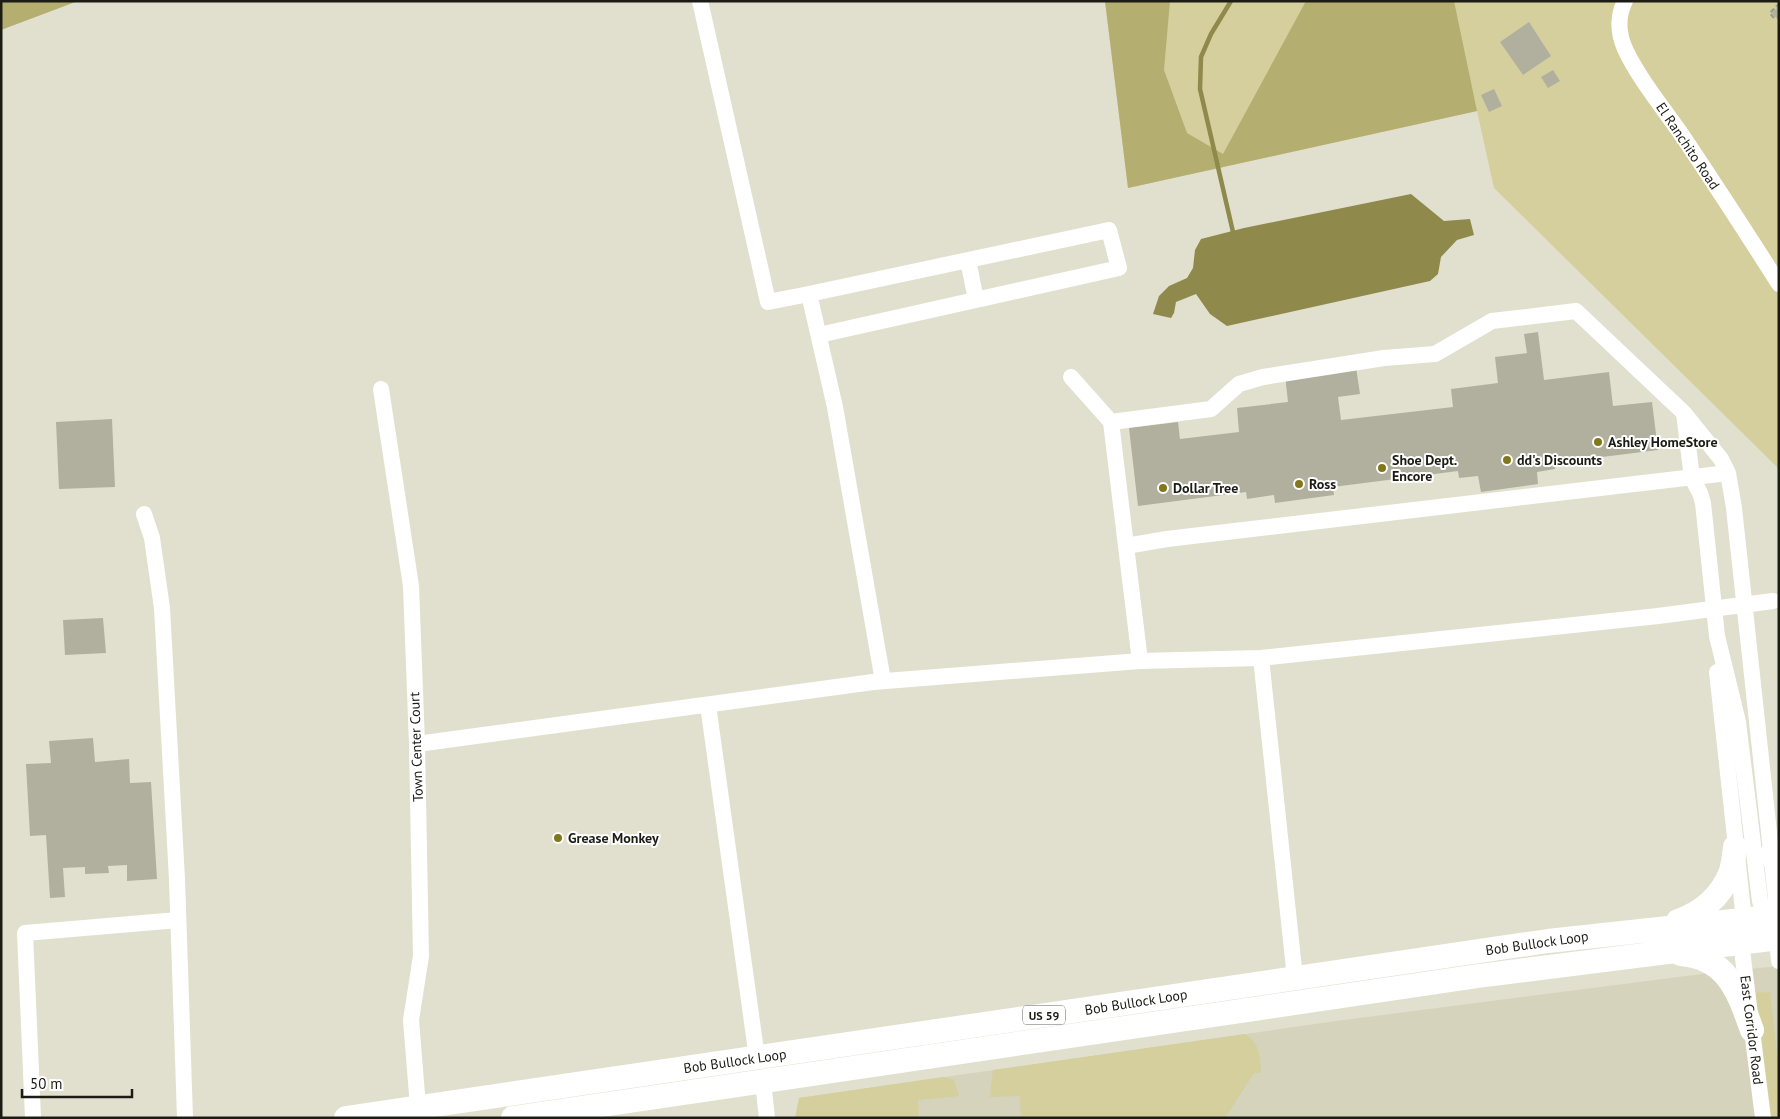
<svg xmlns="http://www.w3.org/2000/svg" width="1780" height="1119" viewBox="0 0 1780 1119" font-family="'PT Sans',sans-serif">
<rect width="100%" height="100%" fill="#e1e0ce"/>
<path fill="#d5d3bb" d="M1779,966V1118H800L799,1098L1336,1021L1702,974Z"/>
<path fill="#d4cf9c" d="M1105,1H1779V469L1494,188L1477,111L1128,188Z
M1770,992L1779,1072V1118H1768L1753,993Z
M1245,1034C1260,1044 1260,1056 1261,1073H1254L1225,1118H1021L1020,1096L990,1097L993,1070Z
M943,1077L954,1080L959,1096L918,1100L919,1118H795L799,1098Z"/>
<path fill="#b5ae71" d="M1,1H78L1,30Z
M1105,1H1170L1164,70L1187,133L1223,154L1306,1H1454L1477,111L1128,188Z"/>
<path fill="#90894c" d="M1411,194L1444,221L1470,219L1474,235L1457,240L1441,257L1438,274L1430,281L1227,326L1210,314L1196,294L1176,302L1174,313L1171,318L1153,314L1159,296L1169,286L1187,278L1193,268L1195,250L1201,239L1244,228Z"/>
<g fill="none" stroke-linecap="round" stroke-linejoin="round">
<path stroke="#90894c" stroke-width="4.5" d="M1231,1L1211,34L1201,57L1200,89L1233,232"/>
</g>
<path fill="#b1b09f" d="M1779,6V21L1772,13Z
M1529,22L1551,56L1523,75L1500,42Z
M1553,70L1560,81L1548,88L1541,77Z
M1494,89L1502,106L1489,112L1481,95Z
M1538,332L1544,380L1609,372L1613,406L1652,402L1658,450L1554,463L1555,469L1537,472L1538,484L1481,492L1478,476L1459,478L1458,471L1333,487L1334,495L1275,503L1274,495L1247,499L1246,492L1138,506L1129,428L1178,422L1180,439L1239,432L1237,408L1288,402L1285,375L1356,367L1360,394L1338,397L1341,420L1453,407L1451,389L1498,383L1495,357L1527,353L1524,334Z
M112,419L115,487L59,489L56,422Z
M103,618L106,653L65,655L63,620Z
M93,738L95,762L129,759L130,783L151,782L157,879L127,881V865L108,866L109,873L85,874V867L63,868L65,897L50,898L46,835L30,836L26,764L51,763L49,741Z"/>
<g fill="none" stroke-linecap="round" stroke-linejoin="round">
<path stroke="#9e9e8f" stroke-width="2.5" stroke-dasharray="5 2.5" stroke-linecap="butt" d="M1774,18L1770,13L1779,4"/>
<path stroke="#fff" stroke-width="16" d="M700,1L768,302L809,294L835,407L883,681
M1625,1C1617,17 1618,33 1625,49C1639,79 1664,109 1684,138C1716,186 1748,235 1779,284
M968,260L976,300
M809,294L1109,230L1119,268L819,335
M1071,377L1111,422L1211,409L1239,384L1263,377L1384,358L1435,354L1492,321L1576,311L1684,413L1721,459L1728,473L1734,508L1778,916L1777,938L1779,961
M381,389L411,586L417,744L421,956L411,1020L418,1107
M1684,413L1692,478L1700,493L1703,503L1717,636L1738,722L1760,901L1769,926
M1111,422L1126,546
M1728,473L1167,539L1126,546L1140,661L1261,658L1658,616L1773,601
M144,514L152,538L162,608L177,879L185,1118
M1261,658L1295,978
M1717,672L1744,920L1741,942L1763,1118
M708,705L757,1058
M417,744L873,682L1140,661
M763,1082L767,1118
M33,1118L25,933L178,920"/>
<path stroke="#fff" stroke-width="24" d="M1772,854L1779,870
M1678,921C1701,913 1720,897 1730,874C1733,866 1734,855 1735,847
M1681,954C1728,958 1738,992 1752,1030
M346,1118L1548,941L1779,916
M513,1118L1478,976L1779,938"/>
</g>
<g fill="#81771b" stroke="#fff" stroke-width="2">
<circle cx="1598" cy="442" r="5"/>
<circle cx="1507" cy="460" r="5"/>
<circle cx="1382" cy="468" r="5"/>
<circle cx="1299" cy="484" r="5"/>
<circle cx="1163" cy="488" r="5"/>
<circle cx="558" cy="838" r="5"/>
</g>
<g text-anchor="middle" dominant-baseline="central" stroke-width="4" stroke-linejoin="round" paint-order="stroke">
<rect fill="#fff" stroke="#60605b" stroke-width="1" x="1023" y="1005.5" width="42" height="19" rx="4"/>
<g font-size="12" font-weight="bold" fill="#1c1c15">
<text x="1044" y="1015">US 59</text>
</g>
<g font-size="14" fill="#1c1c15" stroke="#fff">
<text transform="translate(1688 146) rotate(56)">El Ranchito Road</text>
<text transform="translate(416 747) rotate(-92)">Town Center Court</text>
<text transform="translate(1537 943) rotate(-8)">Bob Bullock Loop</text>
<text transform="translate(1136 1002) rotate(-9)">Bob Bullock Loop</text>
<text transform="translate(1752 1030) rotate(83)">East Corridor Road</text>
<text transform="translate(735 1061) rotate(-8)">Bob Bullock Loop</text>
</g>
<g font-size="14" font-weight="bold" fill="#1c1c15" stroke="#fff" text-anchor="start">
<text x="1608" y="442">Ashley HomeStore</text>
<text x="1392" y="460">Shoe Dept.<tspan x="1392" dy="16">Encore</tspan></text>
<text x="1517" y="460">dd's Discounts</text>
<text x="1309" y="484">Ross</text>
<text x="1173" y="488">Dollar Tree</text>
<text x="568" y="838">Grease Monkey</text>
</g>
</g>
<rect width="1780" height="1119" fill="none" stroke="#1c1c15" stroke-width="5"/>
<path d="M22 1089v8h110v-8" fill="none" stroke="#1c1c15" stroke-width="2.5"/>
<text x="30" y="1089" font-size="15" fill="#1c1c15" stroke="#ffffff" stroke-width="4" paint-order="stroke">50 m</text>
</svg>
